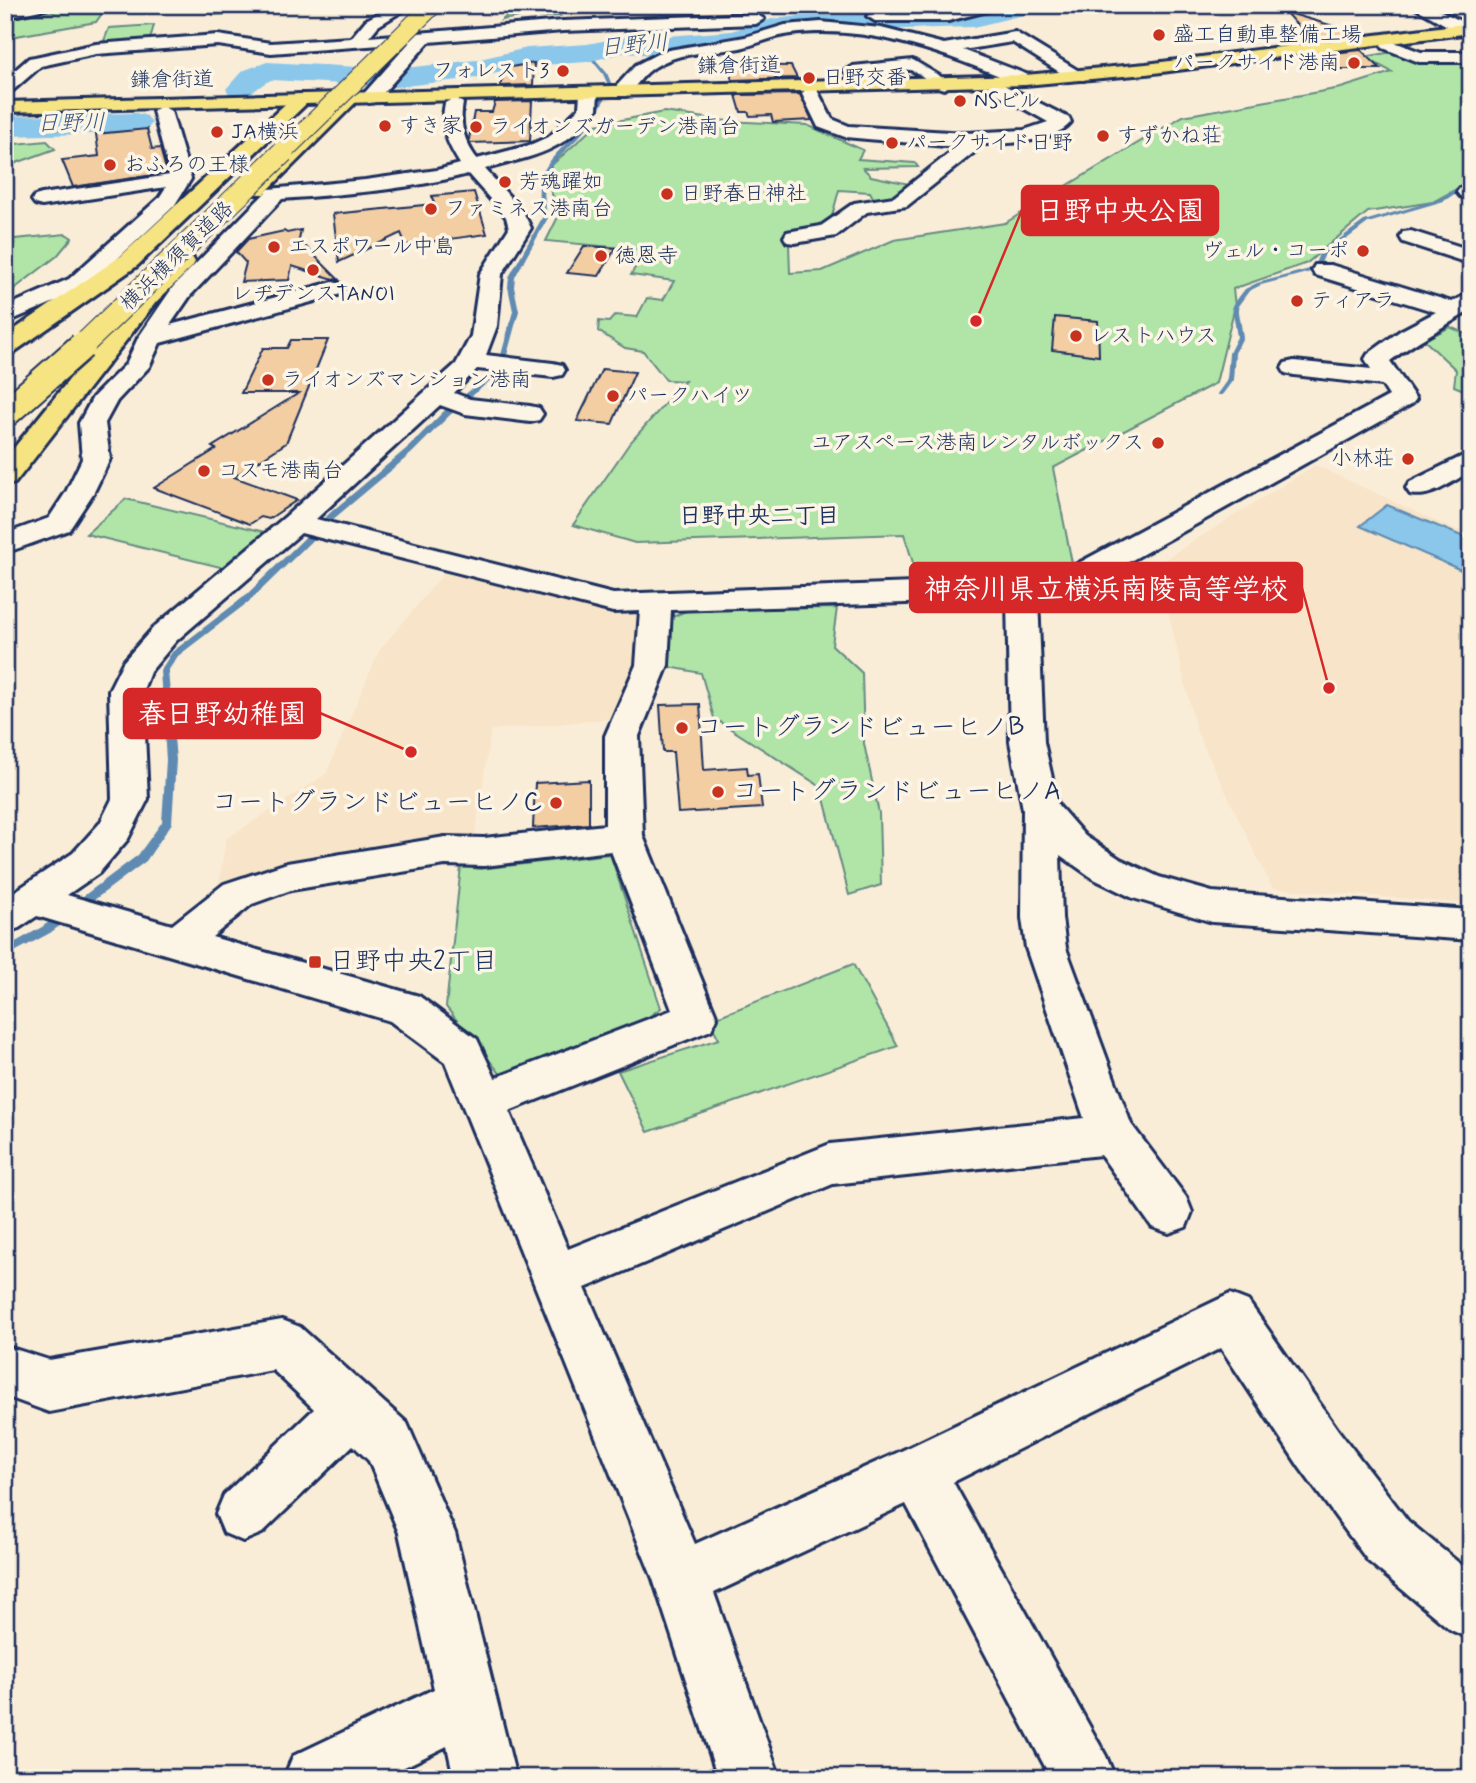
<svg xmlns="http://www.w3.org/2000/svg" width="1476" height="1783" viewBox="0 0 1476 1783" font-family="Mynerve,'Klee One',sans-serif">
<rect width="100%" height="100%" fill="#faedd8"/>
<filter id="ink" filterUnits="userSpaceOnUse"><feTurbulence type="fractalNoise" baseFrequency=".0143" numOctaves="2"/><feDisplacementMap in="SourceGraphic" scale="14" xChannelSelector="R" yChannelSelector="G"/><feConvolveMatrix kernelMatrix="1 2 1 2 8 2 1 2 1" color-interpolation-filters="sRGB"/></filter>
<g filter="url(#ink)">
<path fill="#f8e4c8" d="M550,5H743L744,16L568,23L564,14L546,10Z
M1315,465L1451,528L1471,533V904L1272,888L1196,730L1157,564Z
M444,573L600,609H649L648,636L619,718L491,730L474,842L218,889L226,839L326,774L379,651Z"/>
<path fill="#b0e5a7" stroke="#668a82" stroke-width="2" d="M67,5H98L103,12L96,22L5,38V13C31,9 38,22 67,5Z
M212,5H282L274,10L213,15L209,9Z
M494,5H550L547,10L559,16L541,17L534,14L502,20L515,9Z
M154,25L149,43L102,46L109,28Z
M1398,51L1471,60V181L1433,202L1368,212L1307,263L1233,289L1235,306L1216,383L1053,468L1073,568L1052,580L920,585L904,534L635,543L573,525L629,444L685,381L666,380L643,351L625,348L598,331L599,321L609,322L615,315L637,317L647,298L663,300L674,281L631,275L638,262L629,261L635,249L546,241L560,213L543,173L596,125L664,112L727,121L807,125L863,150L858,159L915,163L918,167L863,168L871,176L914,185L897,200L876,203L870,192L839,190L828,231L789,244L790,273L822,271L894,240L1005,223L1183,116L1341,88L1392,72L1364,57Z
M47,141L55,149L5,167V145Z
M66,234L72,238L57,256L5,296V240Z
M1450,327L1471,336V393L1454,386L1456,370L1424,340Z
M126,499L265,532L224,568L86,534Z
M837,608L832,645L862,673L864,744L879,813L881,885L849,895L821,787L714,718L701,673L659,665L670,618L688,610Z
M610,854L661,1008L630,1030L502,1076L446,1007L461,866L480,869Z
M853,964L898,1046L648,1132L618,1071L719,1039L709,1020Z"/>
<path fill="#8ac7ea" stroke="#5e8ab2" stroke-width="2" d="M1387,505L1471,540V561L1461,570L1360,526Z"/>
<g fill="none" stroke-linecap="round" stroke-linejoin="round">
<path fill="#5e8ab2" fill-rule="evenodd" d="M585,52H589L607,73L612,85C605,98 599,112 590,124C562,160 534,165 548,218L515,277L514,287L519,311L507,355L493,378L450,415L412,453L337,516L251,600L178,656L168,671L176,760L172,823L146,861L50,933L5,957V948L42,927L138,855L162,822L166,760L160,671L172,652L245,596L331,512L406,449L444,411L488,376L501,355L513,311L508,287L509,277L542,218C529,166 556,158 585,123C594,112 601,98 608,85L603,74Z
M1471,178V183L1444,201L1368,223L1324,256L1318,270L1261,285L1249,291L1238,306L1243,337L1235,353L1233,380L1222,395H1218L1217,394L1227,380L1229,353L1237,337L1232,306L1245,289L1257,283L1313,268L1319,254L1364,221L1440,199Z"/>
<path fill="#8ac7ea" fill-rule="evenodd" d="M997,5H1043L1039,11L974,27L801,32L775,35L734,47L655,55L623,53L587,62L527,66L476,78L396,87L271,80C254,87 251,101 230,95L226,89L242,71L267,62L396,69L476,60L527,48L587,44L623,37H655L731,31L772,19L801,16L974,11Z
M136,113L147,116L152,123L147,130L136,133L5,136V116Z"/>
</g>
<path fill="#f3cea3" stroke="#1b2f5e" stroke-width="2" d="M1285,12L1340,28L1348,36L1311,41Z
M1361,50L1381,69H1338L1324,54Z
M534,63L533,85L500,86L506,68Z
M727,65L791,66L797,78L732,80Z
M800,94L812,120L773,122L771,115L750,116L748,112H741L736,95Z
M532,101L530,141L470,143L469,139L474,112H492L495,102Z
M147,129L152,149L160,148L167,173L73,187L62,160L99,156L96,134Z
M474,192L487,234L406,245L401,233L339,262L333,214L434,204L432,196Z
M301,230L299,240L340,281L292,266L289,280L241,282L246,263L236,252L248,239L284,231L287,233Z
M584,246L616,248L599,276L567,273Z
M1055,317L1098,321L1099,356L1052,350Z
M291,340H328L286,443L234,477L297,500L269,519L261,517L250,524L154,488L216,449L212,447L299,393H241L263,348H287Z
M602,369L635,372L612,424L577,421Z
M700,704L704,770L747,767L748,775L758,774L762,808L678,813L673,752H663L660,705Z
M589,780V824L533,828L535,783Z"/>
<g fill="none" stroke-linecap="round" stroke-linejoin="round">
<defs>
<path id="minor" d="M20,5H52L49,8L5,18V8Z
M387,5H403L404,10L378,26L369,37L563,21L756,14L764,19L756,24L563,31L429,42L375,102L369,103L360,98L409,43L271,53L218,45L96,54L41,66L11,92L5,93V79L29,58L35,57L96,44L218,35L271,43L351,38L366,20L388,8Z
M974,5H1002L999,8L948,21H875L867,16L875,11H948Z
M1410,5H1430L1470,26L1471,31L1464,34L1458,32Z
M821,22L881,28L944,44L1015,32L1087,76L1084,80H1072L1012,42L963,50L1031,76L1034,80L1031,84H1019C946,54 872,24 791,34C774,36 757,44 740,48C708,54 674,50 648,72C640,79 634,88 626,96H614L611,92L636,65L663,51L745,37L785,25Z
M1389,40L1421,52H1471V62H1419L1383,48L1381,45L1383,42Z
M913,60L953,84L944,89C931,86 922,73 910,70C893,67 857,84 844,71L853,66Z
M998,82L1069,118L1071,122C1054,143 1004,144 978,144L977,150L907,206L867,212L836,236L795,243L787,242L784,237L787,232L821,226L854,203L894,197L957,147L845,137L818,127L802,94L805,90H817L832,119L849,126L966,133L1024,130L1048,122L992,91L989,87L992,83Z
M589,88L598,93L597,109C565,152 534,156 485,169L523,212L531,228L502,274L497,326L486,355L553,363L562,365L565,370L562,375L553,377L477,369L454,393L470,399L530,406L539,408L543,414L539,420L530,422L465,414L440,405L316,519L613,594L1051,578L1389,396L1382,385L1294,375L1285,373L1282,368L1285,363L1294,361L1371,369L1365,359L1368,354L1400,331L1436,312L1315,275L1312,270L1315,265H1331L1452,302L1471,292V310C1444,327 1416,341 1390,361L1416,399L1412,404L1089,584L1067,593L1038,598L1044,742L1058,805L1085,836L1120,859L1159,877L1212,892L1471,910V940L1212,922L1133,898L1094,879L1060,855L1062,918L1066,948L1131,1124L1186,1197L1192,1212L1186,1227L1169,1233L1152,1227L1101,1155L833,1184L585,1288L695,1544L899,1452L1230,1294L1248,1301L1338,1430L1408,1521L1471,1573V1639L1451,1630L1368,1561L1300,1468L1221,1348L953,1482L1106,1756L1115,1778H1051L906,1504L714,1593L780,1778H718L653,1579L445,1062L390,1021L37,916L19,928L5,933V898L73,853L100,823L112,799L109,690L123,662L154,627L285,517L456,364L471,336L480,274L509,228L506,217L468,174C408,190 344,194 282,199L190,296L170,325L333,282L341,284L344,289L341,294L160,343L149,367L117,401L105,423L110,459L94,492L69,530L5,553V534L49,518L66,492L82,459L79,423L93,397L126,364L138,338L173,287L269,189L365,180L437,170L460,164C447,143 440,128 445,103L454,98L463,103C459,125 464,141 477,159L530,145L550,136L579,108L580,93ZM301,533L613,612L640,611L636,665L605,736V825L484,838L445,837L287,863L224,884L172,925L67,895L99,873L128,839L148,799L143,690L150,672L176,641ZM1007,600L1010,742L1023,809L1022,918L1026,948L1084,1118L830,1144L568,1249L509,1111L711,1030L717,1018L643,836L639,736L668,665L671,610ZM611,851L672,1010L495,1078L477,1039L419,996L212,937L252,904L291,890L445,865L484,866Z
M162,106L171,111L191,179L174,206L85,289L5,323V307L69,279L159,198L166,187L42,206L35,204L32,200L35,196L42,194L170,175L153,111Z
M1467,186L1471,187V199L1460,196L1457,192L1460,188Z
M1411,231L1471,250V264L1403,242L1400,237L1403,232Z
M1471,452V471C1452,481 1432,499 1410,494L1406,488L1410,482Z
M282,1320L300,1327L407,1423L455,1533L516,1778H454L447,1746L382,1778H284L293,1756L434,1689L399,1533L369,1461L353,1445L262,1533L243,1541L224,1533L216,1514L224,1495L314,1409L273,1370L49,1412L5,1396V1346L49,1360Z"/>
<path id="major" d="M1471,23V33L1146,74L1025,85L5,112V102L1025,75L1146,64Z"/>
<path id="highway" d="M350,93L359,98L356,102L264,194H250L247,190L250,186L344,94Z
M301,94L310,99L307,103L137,266L14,352L5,354V336L121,256L295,95Z
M184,255L192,257L195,262L192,267L156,302L15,483L5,485V459L140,292L176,257Z"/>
</defs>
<use href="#minor" stroke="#1b2f5e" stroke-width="6"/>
<use href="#major" stroke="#1b2f5e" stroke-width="6"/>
<use href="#highway" stroke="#1b2f5e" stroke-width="6"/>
<use href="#minor" fill="#fcf5e5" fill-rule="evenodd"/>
<use href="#major" fill="#f6e381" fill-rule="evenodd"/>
<use href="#highway" fill="#f6e381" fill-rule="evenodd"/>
<defs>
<path id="highway-bridge-far2" d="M281,154L433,5"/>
<path id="highway-bridge-far1" d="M80,348L283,152"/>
<path id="highway-bridge" d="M5,414L82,346"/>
</defs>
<use href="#highway-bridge-far2" stroke="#1b2f5e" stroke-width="20" stroke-linecap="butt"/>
<use href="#highway-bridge-far1" stroke="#1b2f5e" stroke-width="24" stroke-linecap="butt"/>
<use href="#highway-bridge" stroke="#1b2f5e" stroke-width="31" stroke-linecap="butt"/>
<use href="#highway-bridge-far2" stroke="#f6e381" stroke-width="18"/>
<use href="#highway-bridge-far1" stroke="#f6e381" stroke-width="22"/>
<use href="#highway-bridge" stroke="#f6e381" stroke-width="27"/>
</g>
</g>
<g fill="#c8321e" stroke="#fcf5e5" stroke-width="2.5">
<circle cx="1159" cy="35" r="7"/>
<circle cx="1354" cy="63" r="7"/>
<circle cx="563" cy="71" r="7"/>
<circle cx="809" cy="78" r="7"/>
<circle cx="960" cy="101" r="7"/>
<circle cx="385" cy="126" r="7"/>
<circle cx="476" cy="127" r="7"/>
<circle cx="217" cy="132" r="7"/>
<circle cx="1103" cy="136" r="7"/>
<circle cx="892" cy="143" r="7"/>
<circle cx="110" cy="165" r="7"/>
<circle cx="505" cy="182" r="7"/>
<circle cx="667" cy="194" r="7"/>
<circle cx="431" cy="209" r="7"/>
<circle cx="274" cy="247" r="7"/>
<circle cx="1363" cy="251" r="7"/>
<circle cx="601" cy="256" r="7"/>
<circle cx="313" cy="270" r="7"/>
<circle cx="1297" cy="301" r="7"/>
<circle cx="1076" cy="336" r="7"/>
<circle cx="268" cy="380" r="7"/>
<circle cx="613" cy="396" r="7"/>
<circle cx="1158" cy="443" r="7"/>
<circle cx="1408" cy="459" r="7"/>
<circle cx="204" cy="471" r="7"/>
<circle cx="682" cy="728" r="7"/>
<circle cx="718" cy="792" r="7"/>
<circle cx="556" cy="803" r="7"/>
<rect x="308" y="955" width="14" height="14" rx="3.5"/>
</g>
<g text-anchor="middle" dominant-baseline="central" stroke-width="7" stroke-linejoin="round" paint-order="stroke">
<g font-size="21" fill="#1b2f5e" stroke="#fcf5e5" text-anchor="start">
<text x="1173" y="35">盛工自動車整備工場</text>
<text x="1340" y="63" text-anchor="end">パークサイド港南</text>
<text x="549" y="71" text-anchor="end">フォレスト3</text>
<text x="823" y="78">日野交番</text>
<text x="974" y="101">NSビル</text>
<text x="399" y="126">すき家</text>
<text x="490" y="127">ライオンズガーデン港南台</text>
<text x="231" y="132">JA横浜</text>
<text x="1117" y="136">すずかね荘</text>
<text x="906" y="143">パークサイド日野</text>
<text x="124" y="165">おふろの王様</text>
<text x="519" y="182">芳魂躍如</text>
<text x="681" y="194">日野春日神社</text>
<text x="445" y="209">ファミネス港南台</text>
<text x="288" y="247">エスポワール中島</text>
<text x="1349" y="251" text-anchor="end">ヴェル・コーポ</text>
<text x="615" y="256">徳恩寺</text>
<text x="313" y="294" text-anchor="middle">レヂデンスTANOI</text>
<text x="1311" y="301">ティアラ</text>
<text x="1090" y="336">レストハウス</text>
<text x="282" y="380">ライオンズマンション港南</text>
<text x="627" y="396">パークハイツ</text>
<text x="1144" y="443" text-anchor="end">ユアスペース港南レンタルボックス</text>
<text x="1394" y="459" text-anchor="end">小林荘</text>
<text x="218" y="471">コスモ港南台</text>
</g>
<g font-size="21" fill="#1b2f5e" stroke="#fcf5e5">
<text transform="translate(739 66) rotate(-1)">鎌倉街道</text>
<text transform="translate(172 80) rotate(-1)">鎌倉街道</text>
<text transform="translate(177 256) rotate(-44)">横浜横須賀道路</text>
</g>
<g font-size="23" font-style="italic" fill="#375581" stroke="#fcf5e5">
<text transform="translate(634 46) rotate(-5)">日野川</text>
<text transform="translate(71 124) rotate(-1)">日野川</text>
</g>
<g font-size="23" font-weight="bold" fill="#1b2f5e" stroke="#fcf5e5">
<text x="759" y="517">日野中央二丁目</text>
</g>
<g font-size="26" fill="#1b2f5e" stroke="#fcf5e5" text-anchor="start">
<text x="696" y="728">コートグランドビューヒノB</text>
<text x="732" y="792">コートグランドビューヒノA</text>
<text x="542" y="803" text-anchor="end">コートグランドビューヒノC</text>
<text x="329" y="962">日野中央2丁目</text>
</g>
</g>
<path fill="none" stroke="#d62828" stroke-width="2.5" d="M976 321L1022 210M1329 688L1302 588M411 752L320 713"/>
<g fill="#d62828" stroke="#fcf5e5" stroke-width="2.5">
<circle cx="976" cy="321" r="7"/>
<circle cx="1329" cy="688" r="7"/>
<circle cx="411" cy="752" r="7"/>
</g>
<g fill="#d62828" stroke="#d62828" stroke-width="2.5">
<rect x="1022" y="186" width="196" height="49" rx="7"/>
<rect x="910" y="563" width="392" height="49" rx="7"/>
<rect x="124" y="689" width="196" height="49" rx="7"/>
</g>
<g font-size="28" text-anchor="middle" font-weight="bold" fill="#fff">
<text x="1120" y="220">日野中央公園</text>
<text x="1106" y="598">神奈川県立横浜南陵高等学校</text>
<text x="222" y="723">春日野幼稚園</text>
</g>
<rect width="1476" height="1783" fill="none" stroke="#fcf5e5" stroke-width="28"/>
<rect x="14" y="14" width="1448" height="1755" fill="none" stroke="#1b2f5e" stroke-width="2.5" filter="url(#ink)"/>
</svg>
